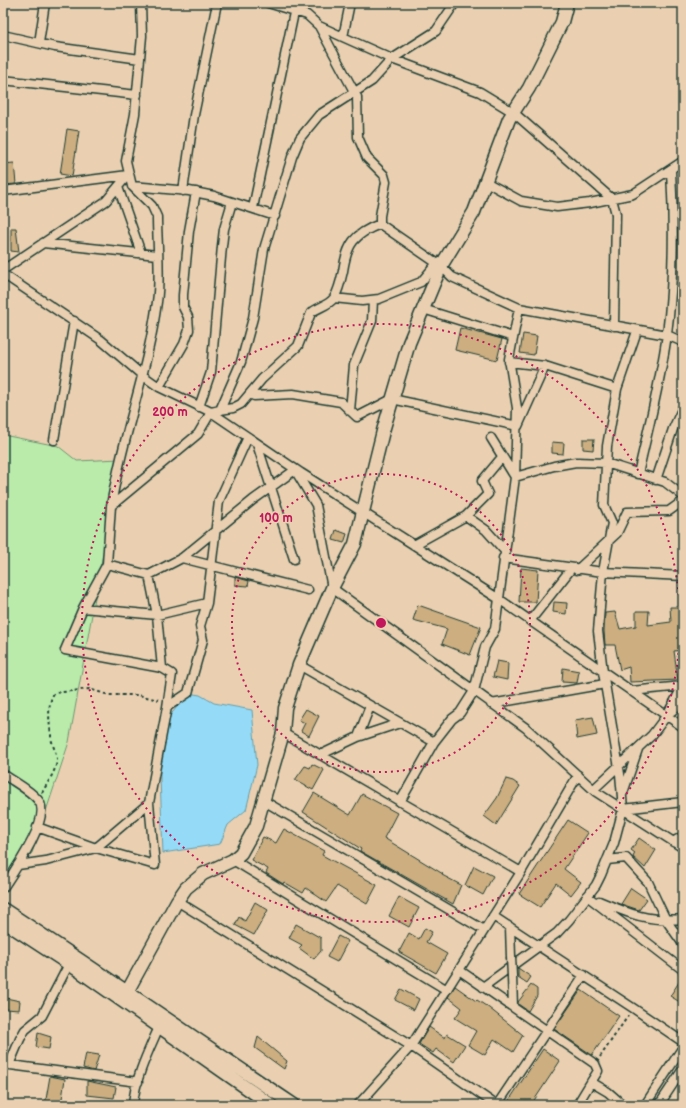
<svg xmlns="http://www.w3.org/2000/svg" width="686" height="1108" viewBox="0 0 686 1108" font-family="'Balsamiq Sans',sans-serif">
<rect width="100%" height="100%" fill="#ead0b1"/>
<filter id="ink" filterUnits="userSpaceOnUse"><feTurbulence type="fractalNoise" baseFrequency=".025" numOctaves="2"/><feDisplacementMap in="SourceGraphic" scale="8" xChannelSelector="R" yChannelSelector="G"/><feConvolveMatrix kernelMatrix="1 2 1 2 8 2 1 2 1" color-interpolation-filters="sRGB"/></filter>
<g filter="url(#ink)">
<path fill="#baebab" stroke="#6c9470" d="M3,435L58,446L77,461L120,459L69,742L32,853L3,877Z"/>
<path fill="#95dbf7" stroke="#669ca9" d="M188,693L200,695L214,703L252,710L257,765L246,810L228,825L220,844L163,853L159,752L165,722Z"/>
<path fill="#ccae80" stroke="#1f3d34" d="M67,129L79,131L72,176L60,174Z
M14,163L16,184L3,185V164Z
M11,228H16L19,252L11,251Z
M460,328L502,339L497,360L455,350Z
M523,334L537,336L534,355L520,353Z
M583,439H594L593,450L583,449Z
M552,442L564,443L563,454L552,453Z
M336,530L347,534L344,543L333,540Z
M521,568L538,570L536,602H519Z
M235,577L249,581L248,586L235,585Z
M554,602L567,603L566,614L553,612Z
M418,605L481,627L470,655L442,644L447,629L413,620Z
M670,607H683V650L674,651L678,680L630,682L629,667L620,670L615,645H605L604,631L605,613L615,612L620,629L636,626V611H649L648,625L671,622Z
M497,661L508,663L507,680L493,677Z
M563,668L579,671L577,683L562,682Z
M306,709L319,716L309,736L301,731L305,723L299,720Z
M593,717L597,735L577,739L575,720Z
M312,764L324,770L313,790L295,780L305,766L310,768Z
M506,779L513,781L520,786L496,825L484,816L497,798Z
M314,793L350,815L362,794L397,813L384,838L443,874L442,875L461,885L453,904L360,851L361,849L303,812Z
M568,820L588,833L564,869L581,882L571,895L556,883L540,907L519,894Z
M284,829L324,851L322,855L377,885L367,904L337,886L326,902L306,888L303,893L284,882L283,884L266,873L268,869L251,860L263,837L276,843Z
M639,838L656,850L645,868L633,857L635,853L631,850Z
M474,866L493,876L483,895L465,885Z
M631,888L647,899L639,910L621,904Z
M399,897L419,908L409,927L389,916Z
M255,902L268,910L254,935L235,925L239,917L245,921Z
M296,924L321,938V951L314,959L299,948L302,945L289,938Z
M425,928L432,932L426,942L447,954L436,973L399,952L409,933L419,939Z
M338,936L348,941L337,962L327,957Z
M518,968L531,977L527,983L518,977Z
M683,976V1004L670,996Z
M531,985L537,989V996L528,1011L518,1004V1002Z
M455,986L476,1001L477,1000L489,1008L523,1035L513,1052L494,1039L485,1055L468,1045L476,1031L455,1018L462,1008L448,997Z
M401,989L419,999L414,1010L395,1000Z
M581,990L619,1016L592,1055L554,1029Z
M6,998L20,1001L19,1010L6,1009Z
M429,1027L445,1038L447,1034L465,1045L454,1062L436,1049L433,1053L419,1044Z
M38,1033L51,1037L49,1049L36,1047Z
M258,1037L287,1061L284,1069L255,1048Z
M543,1049L560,1061L531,1105H506Z
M86,1053L99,1055L94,1071L83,1068Z
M50,1076L65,1079L61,1105H45Z
M87,1081L116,1087L114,1098L87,1095Z"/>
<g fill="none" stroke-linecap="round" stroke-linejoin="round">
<defs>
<path id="street" d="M141,3L142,36L135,114L126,161L132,186L152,206L157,217C157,243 161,277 157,302C148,371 122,437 111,506L198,434L211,412L220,410L241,362L253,318L264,249L292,157L300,138L319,115L372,81L392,59L436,31L455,3
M268,3L307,15L319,26L343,37L392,59L480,92L513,112L612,199L616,214L614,326
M319,26L357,97L358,137L367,158L384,175L386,182L380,216V224L441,266L452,277L519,308L667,335L683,342
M3,35L55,47L140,59
M343,37L350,3
M39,43L45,3
M3,80L137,95
M486,182L521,201L557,207L590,203L633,194L683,161
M132,186L189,191L214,196L275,216
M118,187L141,253
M3,191L128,175
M183,191L194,115L217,3
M253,208L296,3
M43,243L157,255
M3,270L106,201L128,175
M3,274L101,340L142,375L159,387L211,412L301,473L499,599L683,727
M334,298L362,301L379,299L421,282L437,263
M423,309L513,337
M509,362L545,366L617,389
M159,387L184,344L189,330L188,317L183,307V295L189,231L196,192
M254,396L293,394L341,402L357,417L392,399L518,426L545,366
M199,407L211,372L222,246L224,229L232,202
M220,410L233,408L241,404L262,379L298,346L311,313C318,307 328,306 334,298C339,290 341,280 343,271C347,244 354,234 380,224
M350,411L354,365L372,321L373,300
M491,438L515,477L554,466L576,462L606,463L665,482L683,496
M54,440L74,321
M257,444L294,559
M638,474C648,429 661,380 667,334C674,279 674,225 671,170
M656,480L673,429L683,407
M111,506L107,564L83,608L65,650L162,668L172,674L167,707L188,693L203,640L200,626L207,603
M466,516L488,494L482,481L502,457
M414,545L466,516L486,530L504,550
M182,558L308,590
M503,558L603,572L683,576
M107,564L149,575L182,558L253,500L295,470L316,505L332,588L526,728L596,792L683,848
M577,570L617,533L627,512L669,511L683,501
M149,575L157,615L162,668
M83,608L157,615L207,603L219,501L248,437
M530,621L571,569
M299,665L434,742
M631,691L683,686
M491,704L605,684
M672,711L683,701
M283,733L521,872
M358,737L400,723
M320,755L358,737L370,706
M3,774C14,782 30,790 38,800C53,816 13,873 3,888
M594,789L652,735L667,715L683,686
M623,793L638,749
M264,801L484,930
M400,802L434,742L452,719L460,713L474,691L485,647L495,629L515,477L517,408L509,359L519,308
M623,809L683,802
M37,827L96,848L149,803
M673,842L683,836
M233,860L447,990
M607,860L626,858L648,882L666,920L683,944
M18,865L46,861L96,848L155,865L149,803L167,707
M587,896L683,970
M177,901L411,1046L496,1105
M599,901C630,914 649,922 683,919
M493,916L633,1008L683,1042
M510,927L511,957
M459,970L595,1064L598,1071L591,1082L608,1092L623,1105
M512,976L513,1007
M483,987L557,933L569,920L596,885L601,875L614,843L623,809L620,774L603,672L598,631L603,572L612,523L604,505L607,446L617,389L637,331
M3,1064L138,1082
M9,1065L20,1039L25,1030L42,1016L69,964
M133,1105C135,1078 148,1052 159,1027
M358,1105L411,1046L521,872L578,775
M497,1105L584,975
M577,1105L591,1082
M645,1105L683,1047
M659,1105L683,1069"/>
<path id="secondary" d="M3,909C101,973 197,1040 294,1105
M3,921L81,972L271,1105
M127,992L177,901L186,888L203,874L233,860L241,853L256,826L283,733L285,708L299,665L332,588L355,544L383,431L409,343L441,266L474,212L509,119L529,88L562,22L567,3"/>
</defs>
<use href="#street" stroke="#1f3d34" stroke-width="11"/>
<use href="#secondary" stroke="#1f3d34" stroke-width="15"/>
<path stroke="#1f3d34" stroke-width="2" stroke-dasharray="3 3" stroke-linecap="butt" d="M42,793C47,783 57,770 57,759C56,751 51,743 51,735C49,721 47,705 54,693L89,689L109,695H138L159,700
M600,1057L628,1016"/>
<use href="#street" stroke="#ead0b1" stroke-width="8"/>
<use href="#secondary" stroke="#ead0b1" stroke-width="12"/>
<defs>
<path id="street-bridge" d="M511,957L512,976"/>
</defs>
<use href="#street-bridge" stroke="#1f3d34" stroke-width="11" stroke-linecap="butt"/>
<use href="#street-bridge" stroke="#ead0b1" stroke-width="8"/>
</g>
</g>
<g fill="none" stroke="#c2185b" stroke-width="2" stroke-dasharray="2 4">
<circle cx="381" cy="623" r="149"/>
<circle cx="381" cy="623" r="299"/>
</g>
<circle cx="381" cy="623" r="6" fill="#c2185b" stroke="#ead0b1" stroke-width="2"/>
<g font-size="12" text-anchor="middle" font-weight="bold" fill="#c2185b" stroke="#ead0b1" stroke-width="3" stroke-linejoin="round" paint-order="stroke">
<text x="170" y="416">200 m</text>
<text x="276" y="522">100 m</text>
</g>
<rect width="686" height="1108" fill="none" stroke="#ead0b1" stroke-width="16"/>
<rect x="8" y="8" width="670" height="1092" fill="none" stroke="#1f3d34" stroke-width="1.5" filter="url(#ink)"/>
</svg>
